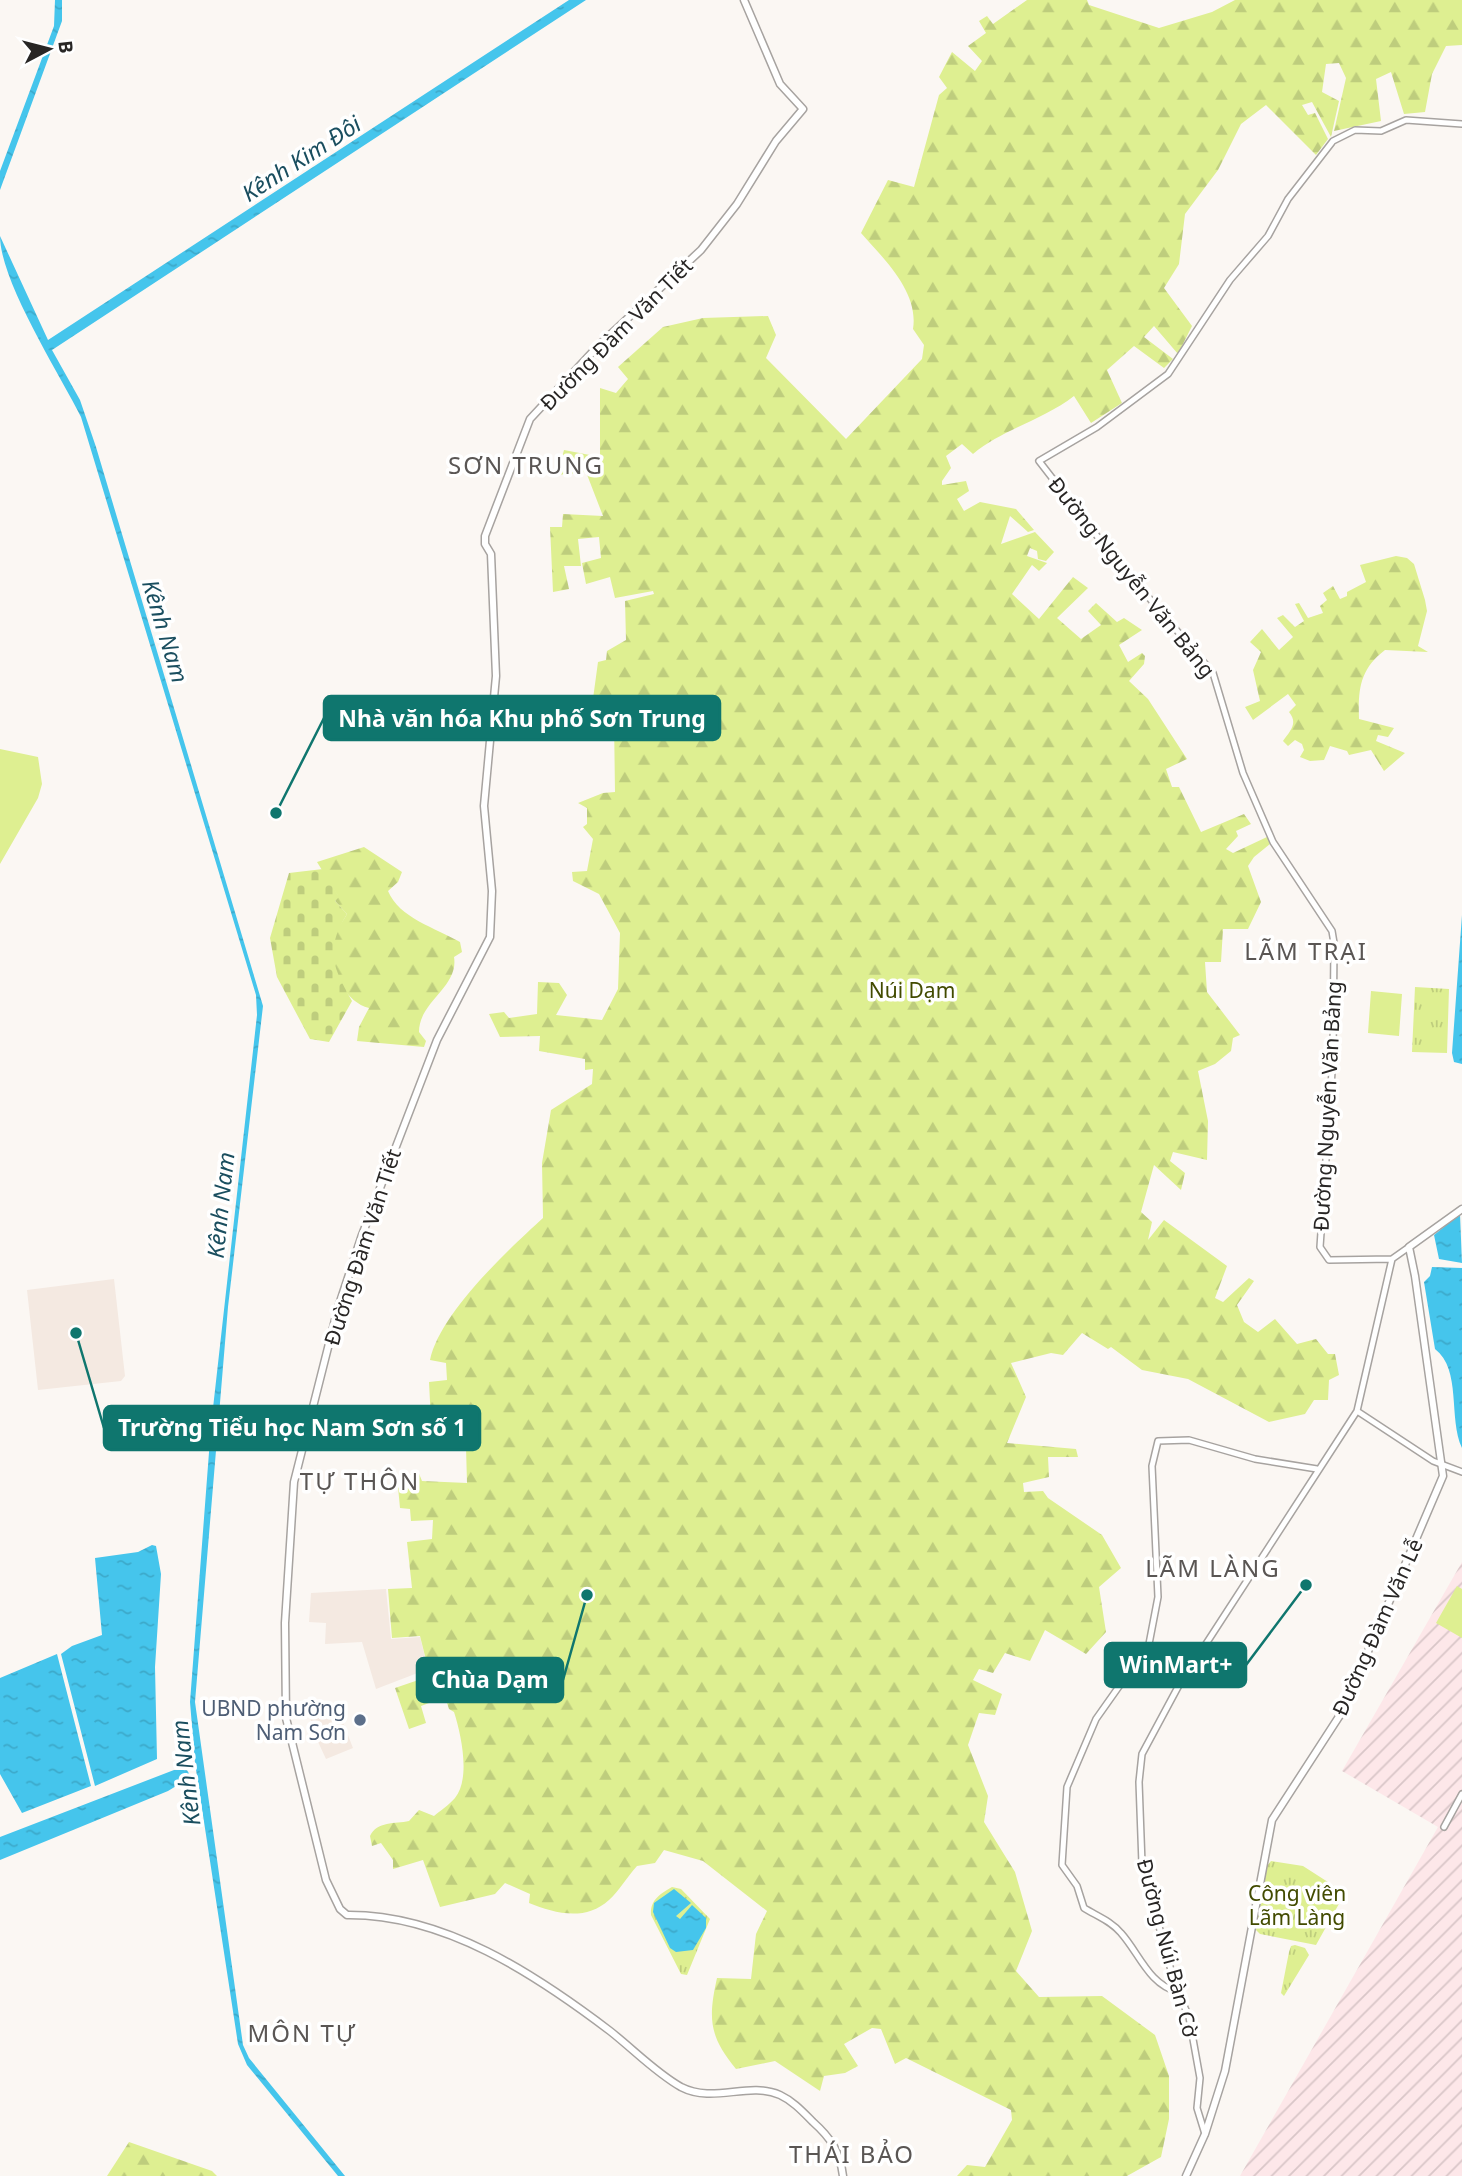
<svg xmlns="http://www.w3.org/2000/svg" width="1462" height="2176" viewBox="0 0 1462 2176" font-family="'Noto Sans',sans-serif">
<defs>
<pattern id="industrial-furrows" width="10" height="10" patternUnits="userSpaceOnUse" patternTransform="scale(1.75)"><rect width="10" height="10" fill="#fde7e9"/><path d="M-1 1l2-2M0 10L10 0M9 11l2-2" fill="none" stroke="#d9c6c8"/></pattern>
<pattern id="forest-firs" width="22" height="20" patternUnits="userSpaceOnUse" patternTransform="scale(1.75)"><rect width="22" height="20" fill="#deef91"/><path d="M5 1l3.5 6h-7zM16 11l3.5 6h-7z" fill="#becd7d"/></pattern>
<pattern id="cemetery-stones" width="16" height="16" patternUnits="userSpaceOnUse" patternTransform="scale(1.75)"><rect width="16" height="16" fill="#deef91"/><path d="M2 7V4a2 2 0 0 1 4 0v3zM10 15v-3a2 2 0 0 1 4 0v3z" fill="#becd7d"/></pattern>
<pattern id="park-tufts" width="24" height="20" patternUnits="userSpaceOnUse" patternTransform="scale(1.75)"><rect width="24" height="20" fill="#deef91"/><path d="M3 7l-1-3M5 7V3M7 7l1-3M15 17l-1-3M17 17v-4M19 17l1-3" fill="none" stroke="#becd7d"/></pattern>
<pattern id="water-ripples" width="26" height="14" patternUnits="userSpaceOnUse" patternTransform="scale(1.75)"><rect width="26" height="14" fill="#45c5ec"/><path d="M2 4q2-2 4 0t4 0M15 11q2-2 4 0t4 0" fill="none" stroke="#3ca9ca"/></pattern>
</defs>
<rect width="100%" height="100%" fill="#fbf7f3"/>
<path fill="url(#industrial-furrows)" d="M1462,1562V2176H1240L1438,1827L1342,1771Z"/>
<path fill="#f4e9e1" d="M114,1279L125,1376L121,1381L38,1390L27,1290Z
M386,1589L391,1639L420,1637L428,1669L376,1689L362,1642L325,1644L326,1623L309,1622L311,1593Z
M335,1702L353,1748L326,1759L313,1731L309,1710Z"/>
<path fill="#deef91" d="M0,749L38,757L42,784L38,798L0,864Z
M1371,991L1402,994L1399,1036L1368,1033Z
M1457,1586L1462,1589V1638L1436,1623Z"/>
<path fill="url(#forest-firs)" d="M1027,0H1087L1089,5L1159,28L1212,12L1235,0H1462V45L1446,46L1432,74L1425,112L1404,114L1391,72L1376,79L1381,121L1334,131L1346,78L1339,63L1326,64L1322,92L1339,101L1331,137L1312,102L1302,105L1308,115L1315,113L1328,139L1316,155L1266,105L1241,124L1218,170L1185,214L1179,264L1164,288L1192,326L1178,354L1154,326L1144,337L1173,359L1164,368L1134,346L1107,370L1122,403L1091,423L1074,396C1043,420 1003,429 973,454L962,444L946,456L951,468L942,481V485L966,481L969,491L957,499L964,511L980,502L1016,509L1034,530L1028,532L1010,516L1001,544L1035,532L1054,552L1046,561L1038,559L1037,551L1030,548L1027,556L1047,563L1039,571L1032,565L1012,594L1039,619L1073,577L1088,588L1057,618L1081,639L1101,625L1088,611L1096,603L1117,622L1124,618L1142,630L1119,645L1128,662L1142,653L1145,656L1144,664L1129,681L1148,699L1187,759L1166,769L1172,787H1179L1201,832L1244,814L1251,824L1236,831L1238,836L1226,849L1233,853L1267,837L1270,844L1254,857L1248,866L1261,902L1248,929H1223L1221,962H1205L1207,992L1240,1035L1233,1038L1231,1051L1215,1064L1198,1071L1208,1121L1207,1160L1173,1152L1170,1161L1185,1173L1181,1190L1154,1165L1141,1212L1152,1222L1148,1240L1164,1220L1227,1266L1215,1298L1223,1302L1249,1278L1254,1281L1237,1305L1244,1322L1258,1332L1275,1319L1297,1344L1316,1339L1328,1354H1335L1339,1375L1329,1380L1328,1400H1314L1305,1414L1269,1422L1188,1379L1142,1370L1111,1347L1108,1349L1082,1333L1063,1355L1051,1353L1011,1363L1026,1397L1007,1443L1076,1449L1078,1457H1048L1049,1477L1023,1483L1024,1492L1043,1491L1048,1498L1102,1535L1121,1568L1099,1587L1106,1632L1086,1654L1045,1630L1030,1661L1005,1653L993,1673L979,1669L973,1680L1002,1694L995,1715L979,1713L968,1745L988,1796L984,1822L1015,1872L1032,1931L1016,1971L1039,1997L1102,1996L1155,2035L1169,2076V2119L1161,2157L1127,2176H957L967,2165L985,2167L1012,2120L1011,2110L906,2058L895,2064L881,2029L872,2028L844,2044L858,2066L845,2073L824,2076L820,2091L775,2061L736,2069C709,2036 708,2019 717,1978L751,1979L756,1934L767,1911L703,1861L664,1850L655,1863L637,1866C627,1877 619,1891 609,1900C585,1922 554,1913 529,1903L530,1894L505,1883L495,1894L440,1907L423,1860L393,1869V1860L381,1843L372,1846L370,1836C377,1821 395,1824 409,1821L419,1810L434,1816C440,1811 449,1805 455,1798C471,1778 461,1734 454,1712L449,1709L445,1697L421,1706L426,1723L409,1729L395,1688L430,1676L420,1636L392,1638L388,1589L412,1588L407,1542L432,1539L433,1520L411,1521L410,1509L400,1508L398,1487L413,1472L418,1471L422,1481L467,1483L466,1447L432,1441L429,1382L447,1380L446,1363L430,1360C440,1313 507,1251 543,1218L542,1163L551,1110L592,1084L593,1069L585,1070V1059L539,1051L540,1036L500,1037L489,1014L504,1012L509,1018L537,1014L538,982L559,983L567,995L556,1015L602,1020L618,989L620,933L599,894L573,881L572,872L587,871L593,839L583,827L587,824V808L578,803L603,793L615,792L614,720L639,726V714L628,712L630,697L616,695L613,713L592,706L598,662L606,660L607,651L626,640L625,601L654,594L653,591L615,598L610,577L586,584L582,563L601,558L599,537L578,539L581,566H564L569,589L553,592L550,527H562L563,514L603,516L586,472L557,475L564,450L595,456L600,464V388L616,393L628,379L618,367L663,327L703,318L768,316L776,335L766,358L846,439L922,359L924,345L913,329C919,292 884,259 861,233L888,180L914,187L939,95L947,88L939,77L952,52L975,71L982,61L968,46L986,33L979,21L987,16L993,24Z
M1396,556L1407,558L1414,564L1425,600L1427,611L1418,646L1428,652L1385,650C1360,669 1358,689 1359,719L1394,728L1388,737L1378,735L1376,741L1405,753L1384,771L1371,750L1349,755L1347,751L1330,746L1324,760L1310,761L1300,757L1304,750L1302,744L1295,740L1288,746L1283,741C1291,730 1298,723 1289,712L1296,705L1288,694L1253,720L1245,707L1260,701L1253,670L1261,652L1250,642L1262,629L1279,650L1293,637L1277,618L1283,615L1295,627L1304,621L1295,604L1299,603L1308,618L1323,613L1320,606L1327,600L1323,593L1333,586L1340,599L1347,596V592L1366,582L1360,565Z
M364,847L402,872L398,882L388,891C399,918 436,928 460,942L462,952L454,957C459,987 419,1001 419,1032L426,1041L424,1047L357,1041L359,1027L369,1008C345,1002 330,970 332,944C333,934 342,923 347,914L335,901L338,896L317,862Z
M129,2142L212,2171L217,2176H107Z"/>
<path fill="url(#cemetery-stones)" d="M323,869L339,897L335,901L347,914C325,950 332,966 352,1001L329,1042L310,1039L277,977L270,938L289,873Z"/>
<path fill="url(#park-tufts)" d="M1415,987L1449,989L1447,1053L1412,1052Z
M1271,1861L1303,1866L1345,1893L1316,1945L1260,1934L1256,1930L1267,1866Z
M672,1887L681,1889L710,1919L687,1975L681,1974L651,1915C650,1900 660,1894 672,1887Z
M1295,1945L1305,1948L1309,1955L1284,1996L1281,1993L1289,1952L1291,1946Z"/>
<path fill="url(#water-ripples)" d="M55,0H62V21L0,190V171L54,26Z
M569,0H586L52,350L80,400L96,447L263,1006L228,1307L195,1702L243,2045L249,2058L345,2176H338L247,2065L238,2044L195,1763L190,1702L211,1426L257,1015L256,995L81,417C59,373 0,281 0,236L48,340Z
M1462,915V1064L1454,1062L1452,1053Z
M1460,1214L1462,1263L1439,1259L1434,1235Z
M1432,1267L1462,1268V1448C1448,1418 1462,1370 1435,1349L1424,1282L1430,1276Z
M152,1545L156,1546L161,1574L155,1667L157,1759L95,1786L61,1654L72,1646L102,1635L95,1558L138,1552Z
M57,1654L91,1786L22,1813L0,1774V1678Z
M174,1770H187L191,1777L168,1791L0,1860V1837Z
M674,1889L691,1903L676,1916L680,1919L692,1905L706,1918V1928L693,1950L676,1952L670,1948L653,1912L654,1903Z"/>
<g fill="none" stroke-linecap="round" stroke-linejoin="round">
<defs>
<path id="tertiary" d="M1392,1259L1329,1260L1320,1247L1333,1057L1334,943L1332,931L1273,842L1243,773L1213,673L1104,545L1039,461L1097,427L1168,374L1230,280L1268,236L1288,199L1333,141L1355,130L1381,131L1406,120L1462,124
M1357,1411L1433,1461L1462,1472
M1444,1827L1462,1794
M1178,1992C1149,1985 1139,1953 1121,1933C1111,1921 1097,1916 1084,1908L1077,1886L1062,1865L1067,1787L1096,1719L1149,1644L1158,1597L1152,1466L1158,1441L1189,1440L1255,1459L1317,1469
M1205,2134L1197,2108L1200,2078L1189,2017L1175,1985L1142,1864L1139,1782L1142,1754L1178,1687L1357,1411L1392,1259L1409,1247"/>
<path id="secondary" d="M1186,2176L1205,2134L1225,2071L1272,1820L1342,1712L1443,1476L1415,1276L1409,1247L1462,1209"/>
<path id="primary" d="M744,0L780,84L803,109L776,141L737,204L701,250L598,346L530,419L485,536V544L491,554L496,676L484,806L492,891L490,937L437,1040L362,1235L338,1308L294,1482L285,1623L286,1718L326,1880L340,1909L347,1915C444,1914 535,1974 610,2031C633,2049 656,2073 681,2087C714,2104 748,2081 780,2095C793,2101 803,2112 813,2122C831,2138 840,2152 843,2176"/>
</defs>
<use href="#tertiary" stroke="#a7a3a0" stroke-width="8"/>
<use href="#secondary" stroke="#a7a3a0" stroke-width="9"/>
<use href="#primary" stroke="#a7a3a0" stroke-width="9"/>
<use href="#tertiary" stroke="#fff" stroke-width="5"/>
<use href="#secondary" stroke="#fff" stroke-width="6"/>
<use href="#primary" stroke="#fff" stroke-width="6"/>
</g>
<circle fill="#5c6f8a" stroke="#fff" stroke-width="2.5" cx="360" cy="1720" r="7"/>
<g text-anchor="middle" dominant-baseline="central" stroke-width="7" stroke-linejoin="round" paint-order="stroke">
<g font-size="21" fill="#282625" stroke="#fff">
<text transform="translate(616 334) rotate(-45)">Đường Đàm Văn Tiết</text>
<text transform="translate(1132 577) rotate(51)">Đường Nguyễn Văn Bảng</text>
<text transform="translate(1327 1106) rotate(-87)">Đường Nguyễn Văn Bảng</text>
<text transform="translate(362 1247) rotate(-72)">Đường Đàm Văn Tiết</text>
<text transform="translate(1377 1627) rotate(-66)">Đường Đàm Văn Lễ</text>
<text transform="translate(1168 1948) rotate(75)">Đường Núi Bàn Cờ</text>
</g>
<g font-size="21" fill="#424b00" stroke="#fff">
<text x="912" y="990">Núi Dạm</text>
<text x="1297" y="1893">Công viên<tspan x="1297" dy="24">Lãm Làng</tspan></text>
</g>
<g font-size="21" fill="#4e5e75" stroke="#fff" text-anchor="end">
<text x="346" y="1708">UBND phường<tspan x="346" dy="24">Nam Sơn</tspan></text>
</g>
<g font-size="23" font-style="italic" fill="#1a4e5f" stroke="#fff">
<text transform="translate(301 158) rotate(-33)">Kênh Kim Đôi</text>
<text transform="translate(166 631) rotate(73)">Kênh Nam</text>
<text transform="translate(220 1205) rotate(-84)">Kênh Nam</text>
<text transform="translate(185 1773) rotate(-97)">Kênh Nam</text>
</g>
<g font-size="24" letter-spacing="2" fill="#5a5654" stroke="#fff">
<text x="526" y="464">SƠN TRUNG</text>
<text x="1306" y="950">LÃM TRẠI</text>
<text x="360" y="1480">TỰ THÔN</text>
<text x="1213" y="1567">LÃM LÀNG</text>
<text x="302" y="2032">MÔN TỰ</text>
<text x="852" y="2153">THÁI BẢO</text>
</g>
</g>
<path fill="none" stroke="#0f766e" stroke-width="2.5" d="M276 813L324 718M76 1333L104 1428M1306 1585L1246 1665M587 1595L563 1680"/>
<g fill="#0f766e" stroke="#fff" stroke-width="2.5">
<circle cx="276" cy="813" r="7"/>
<circle cx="76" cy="1333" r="7"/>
<circle cx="1306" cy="1585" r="7"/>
<circle cx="587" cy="1595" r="7"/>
</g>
<g fill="#0f766e" stroke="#0f766e" stroke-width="2.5">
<rect x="324" y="696" width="396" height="44" rx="7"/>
<rect x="104" y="1406" width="376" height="44" rx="7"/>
<rect x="1105" y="1643" width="141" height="44" rx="7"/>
<rect x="417" y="1658" width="146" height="44" rx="7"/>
</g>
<g font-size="23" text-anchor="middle" font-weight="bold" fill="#fff">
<text x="522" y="727">Nhà văn hóa Khu phố Sơn Trung</text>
<text x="292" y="1436">Trường Tiểu học Nam Sơn số 1</text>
<text x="1176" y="1673">WinMart+</text>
<text x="490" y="1688">Chùa Dạm</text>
</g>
<g transform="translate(49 49) rotate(83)" stroke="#ffffff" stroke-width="5" paint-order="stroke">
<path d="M0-5L12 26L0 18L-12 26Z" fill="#282625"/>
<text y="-10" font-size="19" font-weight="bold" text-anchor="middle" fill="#282625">B</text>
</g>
</svg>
